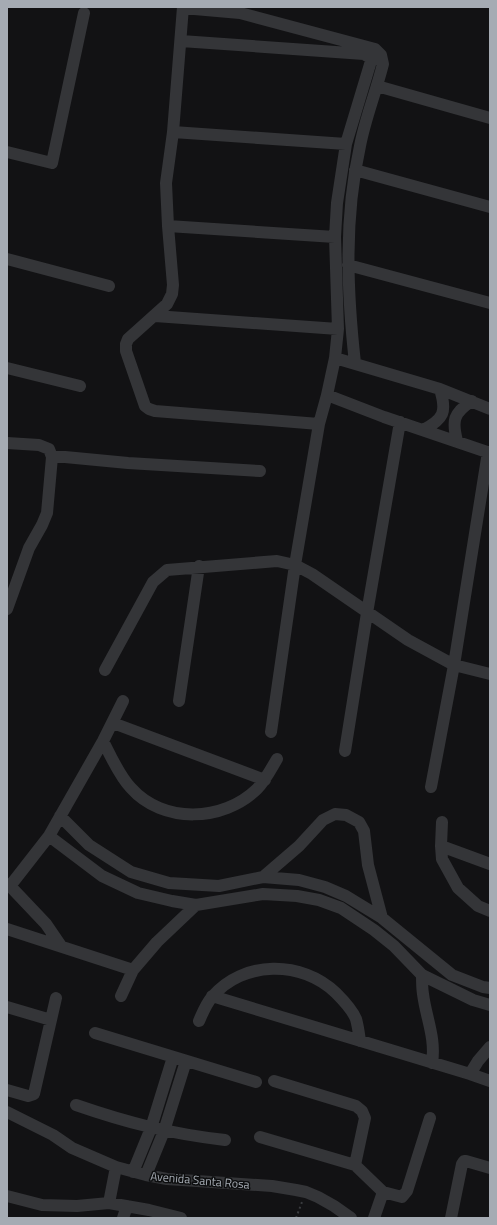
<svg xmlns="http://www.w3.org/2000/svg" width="497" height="1225" viewBox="0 0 497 1225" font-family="'Titillium Web',sans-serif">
<rect width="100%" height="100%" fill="#121214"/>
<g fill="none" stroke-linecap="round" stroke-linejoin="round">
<path stroke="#3a3c3f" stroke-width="2" stroke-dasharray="2 3" stroke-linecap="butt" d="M296,1218L302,1202"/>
<path stroke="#343538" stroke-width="12" d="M183,7L173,132L166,183L168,226L173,285L172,294L167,304L128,339L126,344V351L145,406L149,409L155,411L319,424
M183,8L240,13L375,49L381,55L383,64C376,92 365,119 360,146C344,218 347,291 355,363
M181,41L364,54L369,57L371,61
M377,86L490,118
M173,132L346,144
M7,152L52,163L84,13
M355,170L490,207
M168,226L335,237
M7,259L109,286
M348,265L490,303
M155,316L338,329
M335,358L440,389L490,409
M7,368L80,386
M327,395L384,417L490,453
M423,430C444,419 447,412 440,389
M457,441C452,421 453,413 472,401
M7,443L39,445L49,449L52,457L47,513L42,525L29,548L7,609
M52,457H65L128,463L260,471
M105,670L153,582L167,570L277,561L295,565L312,574L408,640L454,665L490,674
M179,701L199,566
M113,723L265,780
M271,732L295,565L319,424L327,395L335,358L338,329L335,237L337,203L346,144L371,61L381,55
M103,741C110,755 120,777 131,788C163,824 223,822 257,789C265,781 271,769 277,759
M345,751L367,613L400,422
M431,787L454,665L488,452
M60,816L89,845L131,872L169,883L219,886L263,877L299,880L325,887L346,896L382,918L452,975L483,987L490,988
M442,822L441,846L442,859L458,888L478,906L490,911
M49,836L102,876L138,893L172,901L196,905L263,894L297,896L319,900L341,908L374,930L394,946L422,975L473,1000L490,1005
M441,846L490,864
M263,877L299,846L323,820L335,814L346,815L359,822L364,831L368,865L382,918
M7,884L10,886L46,924L61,946
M10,886L49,836L103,741L123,701
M7,929L133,970
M422,975C422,981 422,988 423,994C426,1018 436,1038 432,1063
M121,996L133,970L157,942L196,905
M212,996L470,1074L490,1081
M7,1007L51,1020
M199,1021C203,1012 206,1004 212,997C243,960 302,960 336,993C343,1000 352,1009 356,1019C358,1026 359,1034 360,1041
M95,1033L256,1082
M470,1074L478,1061L490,1047
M274,1081L356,1106L362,1111L365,1118L355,1165
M7,1090L28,1096L34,1094L56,998
M76,1105C128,1123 172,1134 225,1140
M7,1112L53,1135L72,1148L116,1167L146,1175L167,1179L272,1186L296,1190L306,1192L318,1197L334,1206L351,1218
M260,1137L355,1165L383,1192L402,1197L407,1191L430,1118
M133,1172L151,1128L173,1057
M146,1175L164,1131L186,1061
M7,1196L42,1205L77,1206L109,1203L149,1210L181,1218
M109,1203L116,1167
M123,1218L127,1206
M374,1218L383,1192
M451,1218L462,1164L464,1161H466L490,1168"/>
</g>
<g text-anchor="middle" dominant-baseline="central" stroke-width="3" stroke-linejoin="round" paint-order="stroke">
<g font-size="12" fill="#a5abb3" stroke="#0d0e0f">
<text transform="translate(200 1180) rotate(5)">Avenida Santa Rosa</text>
</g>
</g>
<rect width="497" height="1225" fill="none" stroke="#a5abb3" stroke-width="16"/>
</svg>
